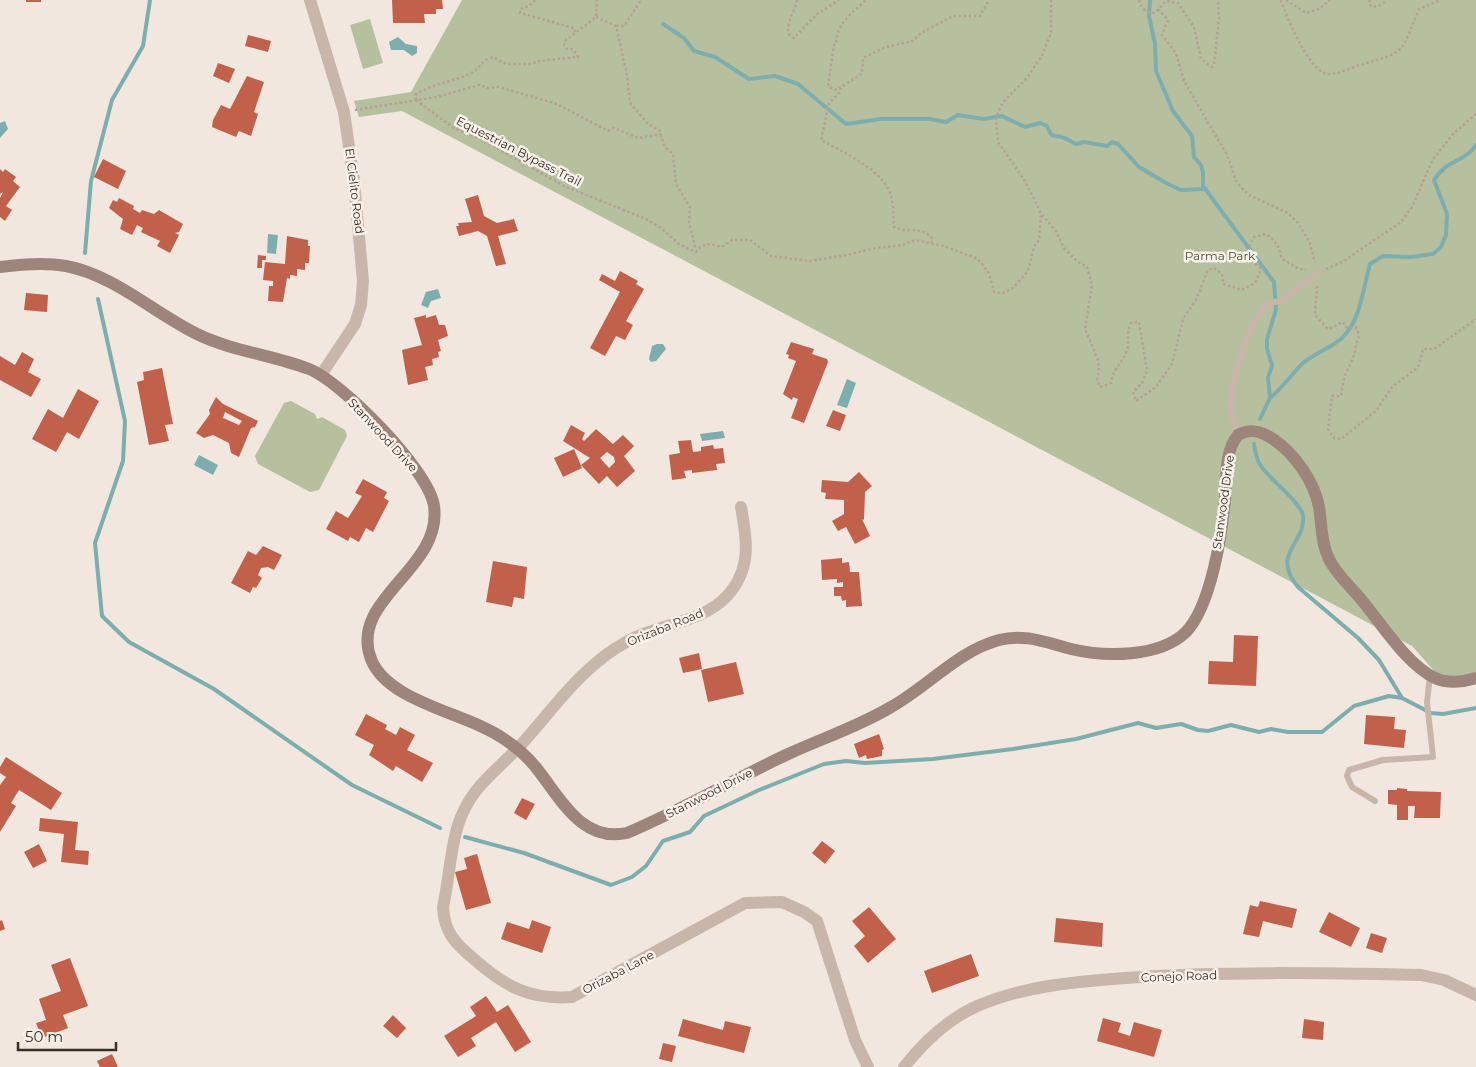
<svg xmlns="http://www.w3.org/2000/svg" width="1476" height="1067" viewBox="0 0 1476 1067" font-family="Montserrat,sans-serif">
<rect width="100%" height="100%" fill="#f1e7de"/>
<path fill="#b7c09e" d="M462,0H1476V681H1443L1412,646L402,111L359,117L354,101L411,92Z
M370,19L383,63L363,69L350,25Z
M291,401L315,414L317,419L322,417L345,430L347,436L319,490L310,492L258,464L255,456L284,403Z"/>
<path fill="#7daead" d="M398,37L406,44L417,46V53L412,56L404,50H391L389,42Z
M5,121L8,129L0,138V123Z
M268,234L278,235L276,254L267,253Z
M438,289L441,298L431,301L428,308L421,305L426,292Z
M657,344H663L666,349L656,361L651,362L649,359L652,346Z
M847,379L856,383L847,408L837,405Z
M723,431L725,438L702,441L700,434Z
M199,455L218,465L213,475L194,465Z"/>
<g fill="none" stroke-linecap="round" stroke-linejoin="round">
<path stroke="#7daead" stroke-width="4" d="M1150,0L1149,16L1155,44L1156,71L1173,111L1192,136L1194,157L1201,165L1203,173V186L1274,282L1276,310L1267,339V349L1272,365L1268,378L1270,398L1260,419
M663,24L684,38L694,51L715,57L749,79L775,76L798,84L846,124L881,119H930L946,122L958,115L983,119L1002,116L1025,127L1040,123L1047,126C1053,141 1053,133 1064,138C1068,139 1071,142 1076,144L1084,142L1107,146L1112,142L1118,144L1139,167L1166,183L1181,190L1206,189
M85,253L91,181L112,100L143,46L150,0
M98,299L125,421L123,461L95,543L102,616L129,642L214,689L352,785L440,828
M1270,398C1283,387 1291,375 1302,364C1313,354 1329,349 1341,339C1361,321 1363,288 1370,264L1383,256L1411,257L1433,254L1441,247L1446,235L1447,214L1434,180C1447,159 1464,163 1476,145
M1254,444C1255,452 1256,459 1261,466C1269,479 1302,503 1303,516C1306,544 1270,553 1298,587L1358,638L1379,660L1402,698L1431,713L1443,714L1476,708
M465,837L524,853L611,885L632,877L646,866L663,841L690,832L704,816L759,790L824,764L846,761L865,763L933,759L1013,749L1076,739L1138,723L1156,728L1181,724L1198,730L1208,731L1231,725L1259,732L1271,729L1288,732H1322L1354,706L1389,696L1402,698"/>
</g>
<path fill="#c1614c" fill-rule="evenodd" d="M26,0H41V2H26Z
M392,0H442L443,9H436V14H424L425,23H393Z
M248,35L271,41L268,52L245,46Z
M218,63L235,69L229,83L213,76Z
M247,76L264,82L254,112L258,114L251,136L239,131L236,137L212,127L213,120L221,105L230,109Z
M103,159L126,171L118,189L94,177Z
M0,169L3,172L5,169L16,177L13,181L20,187L6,206L12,210L5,221L0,217V198L3,192L0,194Z
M478,195L484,216L497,223L514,219L518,231L498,236L506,264L496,266L487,236L478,231L459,236L456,226H459L458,223L472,222L465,199Z
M119,198L134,206L133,209L140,213L142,210L154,214L159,210L183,224L179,232L175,233L179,235L170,253L157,246L160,241L141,232L143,228L137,225L132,235L120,229L123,219L109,208L113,200L117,202Z
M287,236L308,240V246H310L309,263H305V270L297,269V276L290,275V279L287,278L283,302L268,301L269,286H273V281L263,280L265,262L285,264Z
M258,255L266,256V260H262V268H257Z
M620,271L638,281L636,284L644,289L626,321L633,325L625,340L616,336L605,356L590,348L620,292L599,280L602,274L615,281Z
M26,293L48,295L47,312L24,310Z
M426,315V318L436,315L439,325H445L448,336L438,340L441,351L438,352L439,357L432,359L433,365L425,367L428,380L408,385L402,350L422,345L414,318Z
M791,342L814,349L812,354L827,359L828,362L804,423L791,418L798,399L793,397L792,400L783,394L796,361L788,358L789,355L786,354Z
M22,352L34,359L28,372L41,379L31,397L0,380V356L15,365Z
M162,368L173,424L165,425L169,441L149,445L137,382L144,380L143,372Z
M78,389L99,401L79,439L67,432L56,452L32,439L48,409L63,418Z
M216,397L223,404L258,421L255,427L251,428L239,457L231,453L229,443L213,435L204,438L196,433L210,414L209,410ZM225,412L242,421L239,425L223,418Z
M833,410L846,415L840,431L826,426Z
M571,425L585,433L582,439L584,441L596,429L613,444L623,435L634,446L624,456L635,471L617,487L607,476L599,484L581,465L590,458L563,441ZM607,452L614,457L615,462L609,468L600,458Z
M691,440L693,452L701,451V447L713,445L714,449L723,448L725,463L716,464L717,470L692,473V470L684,471L686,478L672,480L669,455L680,453L678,441Z
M574,449L582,468L563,477L554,458Z
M859,472L872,486L865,492L864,520L862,519L870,536L855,544L846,527L838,531L832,521L844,514V500L825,499L826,493L821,492L822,480L848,482Z
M363,479L387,492L384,498L389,501L373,532L366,528L359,542L350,537L348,541L326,529L336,511L348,518L362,496L355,493Z
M263,546L282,555L274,570L268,567L261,568L258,575L262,578L256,588L253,587L250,593L231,583L248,551L256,555Z
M842,558V563L849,562L850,572H859L862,606L846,607V600L842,601L841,596H834V587H843V582L837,583V579L822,580L821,560Z
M493,561L527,567L524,599L514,597L512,607L486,602Z
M1234,635L1258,636L1256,686L1208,684L1209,661L1233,662Z
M699,653L702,669L683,673L679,658Z
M736,662L744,694L708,702L701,670Z
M366,714L387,725L385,729L396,735L400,727L415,735L407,750L433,763L422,782L396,766L393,771L369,755L374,745L355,735Z
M1366,715L1395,717L1394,729L1406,730L1404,748L1364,744Z
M879,734L884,749L882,750V756L867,759L866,755L859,758L854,744Z
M6,757L62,793L51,810L19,790L11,803L16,806L0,832V785L6,777L0,773V767Z
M1397,788L1407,789V791L1441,792L1440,818H1414L1415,806H1408V820H1397V805L1388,804V790H1397Z
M522,798L535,804L526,820L514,813Z
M40,818L78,822L75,850L89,851L88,865L61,862L64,834L39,831Z
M822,841L835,851L825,864L812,853Z
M39,844L47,861L33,868L24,852Z
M477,854L491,903L466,910L455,872L467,869L464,858Z
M1260,901L1297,909L1292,928L1263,921L1259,937L1243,934L1250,905L1258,907Z
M869,907L896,939L868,963L854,946L865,936L852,921Z
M1329,912L1360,928L1351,947L1319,932Z
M1056,918L1103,923L1102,947L1054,942Z
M2,920L5,929L0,931V921Z
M532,920L551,927L542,953L501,939L507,922L529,929Z
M1371,933L1387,938L1382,953L1366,948Z
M971,954L979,976L932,993L924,971Z
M70,958L88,1006L63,1015L68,1028L42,1038L36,1023L46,1020L39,999L61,991L51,965Z
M486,996L497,1012L508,1005L531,1042L515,1052L496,1022L471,1038L476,1046L458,1057L444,1036L476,1016L470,1007Z
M393,1015L406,1028L397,1038L383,1026Z
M1103,1018L1121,1023L1118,1032L1130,1036L1134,1022L1162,1030L1154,1057L1097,1041Z
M683,1019L723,1030L725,1021L751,1027L744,1053L678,1036Z
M1304,1019L1324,1022L1323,1040L1302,1038Z
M663,1043L676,1046L672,1062L659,1059Z
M112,1054L118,1067H100L97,1061Z"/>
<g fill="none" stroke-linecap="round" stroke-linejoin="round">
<path stroke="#b5a094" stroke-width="2.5" stroke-dasharray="2.5 2.5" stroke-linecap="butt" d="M535,0L529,6L520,9V13L574,28L575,32
M797,0C795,12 784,25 790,36L794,38L817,14L839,0
M1051,0V33L1042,55L1027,78L1003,102L996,118L998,142L1025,181L1041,213L1055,230L1064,248L1078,262L1087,267L1092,285L1085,329L1098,360L1099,371L1097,380L1100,387L1111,383C1112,369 1123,363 1127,350C1130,340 1125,331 1132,322H1139L1147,371L1142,383L1133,392L1136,401L1156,387L1172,364L1183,319L1196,300L1208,270L1214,268L1222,274L1223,284L1242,290L1255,283L1261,269L1245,254L1254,237L1266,234C1276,241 1280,246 1281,258L1297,268L1306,270
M1139,0C1141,9 1146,13 1155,13L1166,1L1178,3L1194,27L1201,59L1212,67L1214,65L1219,18L1218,0
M1281,0C1286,16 1309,71 1327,74C1339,75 1349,68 1360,65C1408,51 1400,54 1419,9L1440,0
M1286,0L1306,13L1319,9L1330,0
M1370,0L1369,4L1372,7L1381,5L1386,0
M1158,9L1168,20L1162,35L1176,53L1184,81L1227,155L1237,183L1249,195L1288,213L1298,223L1310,243L1315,263
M596,17L616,26L627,75L630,103L648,124L659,130L665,147L673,154L676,184L690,207L689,223L696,250
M616,26H624L641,0
M841,87L835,90L828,86L834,45L836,44C836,24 853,12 866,0
M416,100L455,129L479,138L564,186L646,219L660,227L679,244L696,252C704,241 711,244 722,247L732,240H750L771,256L810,261L847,255L875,248L903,245L915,240L944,246L978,259L989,273L994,292L1003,293L1013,288L1028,271L1034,247L1039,240L1041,214
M416,100L415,95C433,83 453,82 471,73C481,68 479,62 493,57L506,64H532L539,61L578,57L573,49H567L564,45L565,41L596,17L597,0
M355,110L437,97L479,85L488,88L499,87L557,104L608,131L614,128L638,138L661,134
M931,243L933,239C918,224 909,234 894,227C893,218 894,205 891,196C883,169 844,153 821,140L829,103L840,92L841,87L862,74L863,58L886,47L913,41L921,33L953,16H980L989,0
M1326,269L1342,262L1401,222L1412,207L1432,161L1452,135L1476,114
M1317,286L1315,315L1328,329L1343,322L1346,327H1356L1359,335L1355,348V353L1344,378L1341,396H1332L1328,429L1334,438L1341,439L1376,411L1392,387L1418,367L1423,349H1434L1476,319"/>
<path stroke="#c9b6aa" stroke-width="6" d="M1238,435C1235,427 1232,418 1231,409C1230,381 1247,324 1268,304L1283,300L1318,272
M1375,801L1352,787L1347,776L1349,770L1383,760L1433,757L1427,702L1430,676"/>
<path stroke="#c9b6aa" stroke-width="12" d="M310,0L344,112L354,181L363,281L361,305L355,324L321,375
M741,507C747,539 752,569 727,596C702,623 659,624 628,641C581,666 553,710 518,748C493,774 470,788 458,825C450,851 449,880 443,907C444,933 456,944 475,960C506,987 530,1000 572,997L745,903L782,902L804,912L817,921L855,1040L868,1067
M904,1067C923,1043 946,1021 973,1008C1021,986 1073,982 1125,978C1223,971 1322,973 1421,975L1444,980L1476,995"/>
<path stroke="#9d857b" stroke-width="12" d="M0,267C22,264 45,262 66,266C114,275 154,313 197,334C232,351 272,355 309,369C342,382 429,470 434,506C443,569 348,599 371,659C388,703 468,713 504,739C518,748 531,760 541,774C563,803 584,842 627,833C681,810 733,780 786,755C820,739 858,727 891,707C927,687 958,651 999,640C1025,633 1047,643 1071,649C1105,657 1159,658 1186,632C1211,606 1222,534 1225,499C1227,478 1224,452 1238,435C1250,428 1261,431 1273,439C1295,454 1314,481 1319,507C1322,525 1321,543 1329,559C1336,574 1350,586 1360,598C1380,622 1407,665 1435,678C1448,684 1463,682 1476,678"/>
</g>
<g text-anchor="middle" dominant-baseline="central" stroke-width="5" stroke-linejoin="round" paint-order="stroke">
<g font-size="12" fill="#372d29" stroke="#f9f1ea">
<text transform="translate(519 151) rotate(27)">Equestrian Bypass Trail</text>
<text transform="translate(355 191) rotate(83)">El Cielito Road</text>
<text transform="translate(383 435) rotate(47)">Stanwood Drive</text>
<text transform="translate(1223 502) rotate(-82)">Stanwood Drive</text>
<text transform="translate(665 627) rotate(-22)">Orizaba Road</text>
<text transform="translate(709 793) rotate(-27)">Stanwood Drive</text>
<text transform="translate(618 972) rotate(-28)">Orizaba Lane</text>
<text transform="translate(1179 976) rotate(-2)">Conejo Road</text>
</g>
<g font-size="12" fill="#49542e" stroke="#f9f1ea">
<text x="1220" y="255">Parma Park</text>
</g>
</g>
<path d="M18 1042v8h98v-8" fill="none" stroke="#372d29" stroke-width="2.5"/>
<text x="25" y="1042" font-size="15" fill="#372d29" stroke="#f9f1ea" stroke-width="4" paint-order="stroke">50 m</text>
</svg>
